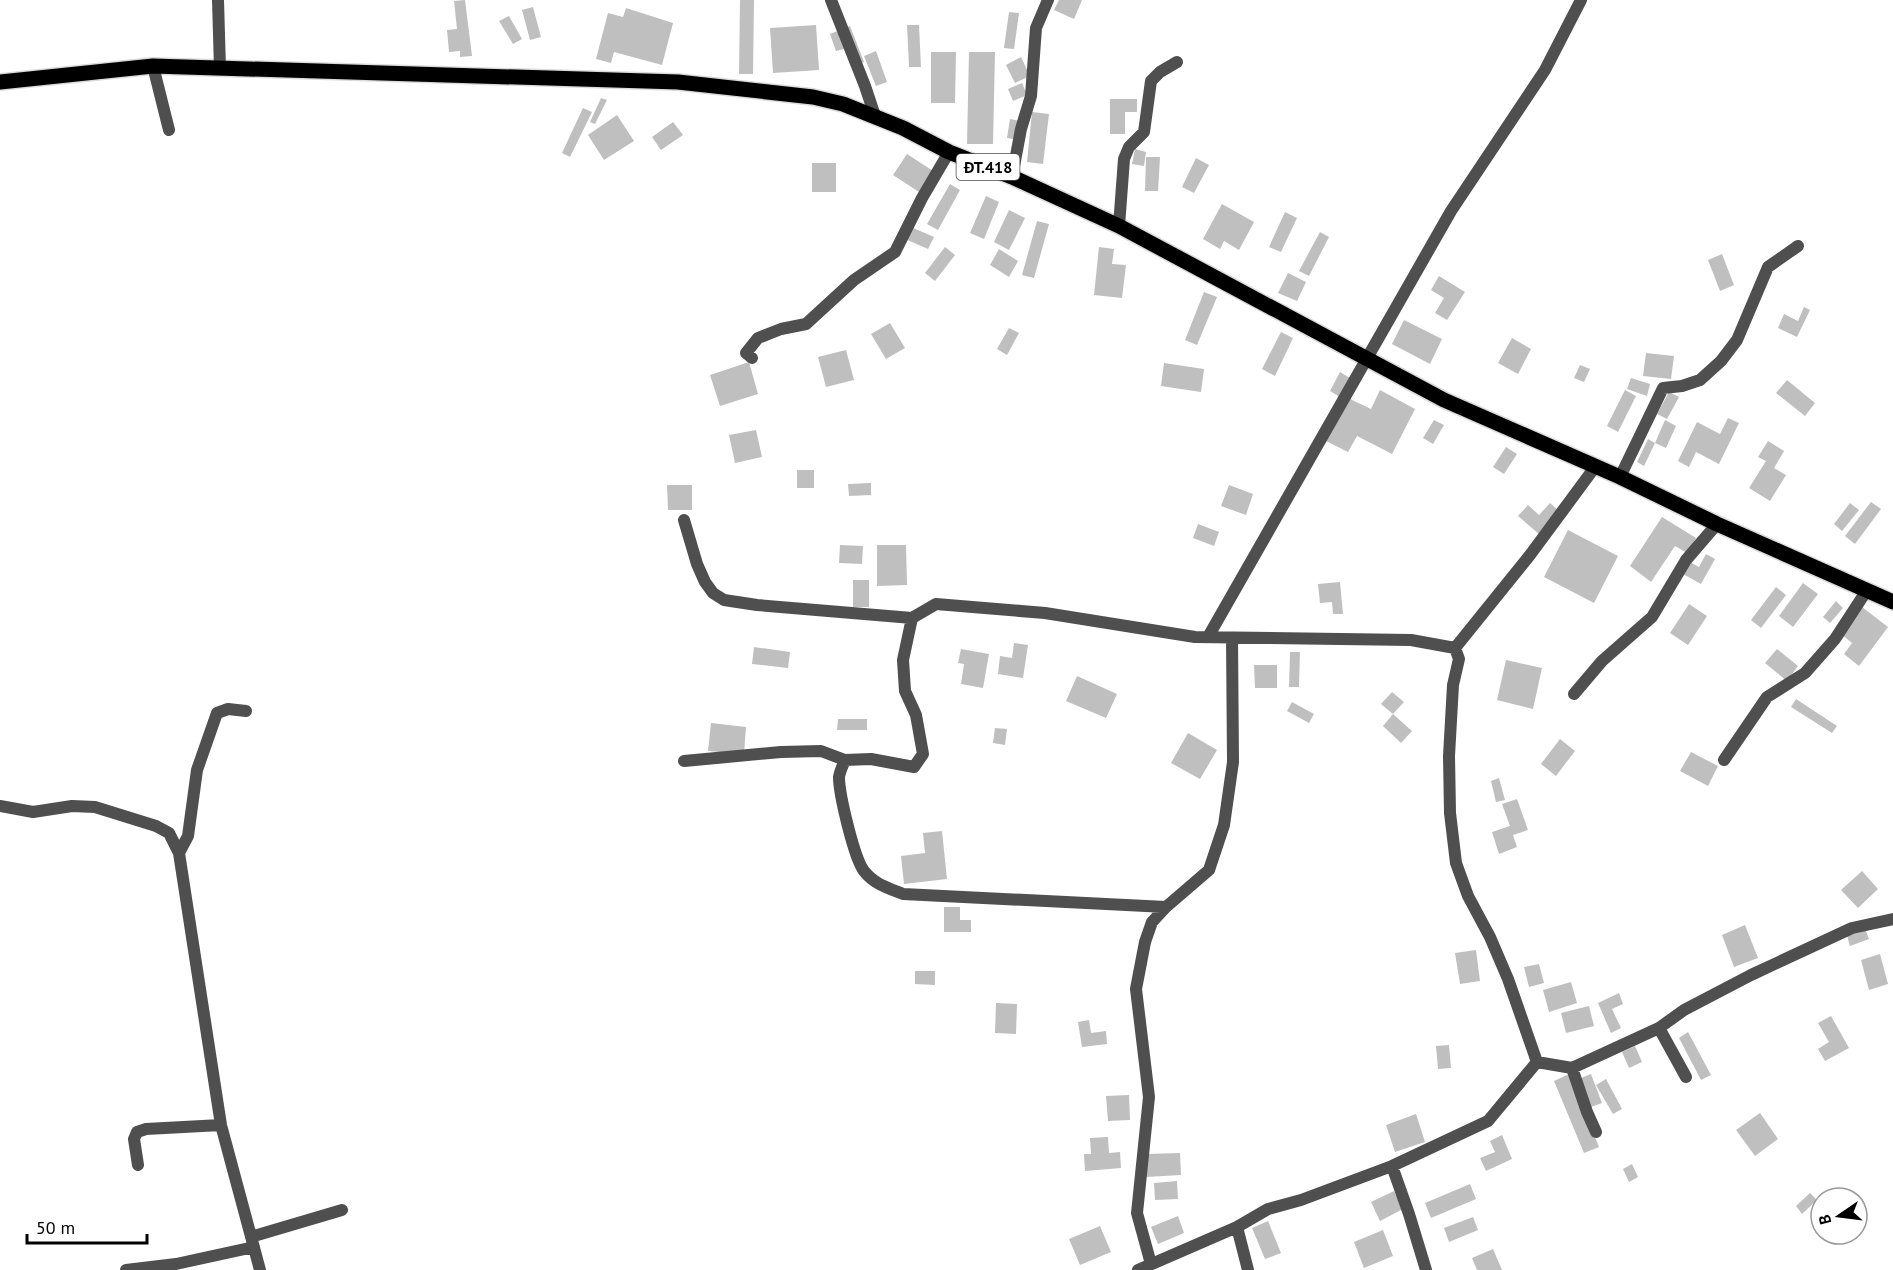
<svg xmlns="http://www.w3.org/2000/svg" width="1893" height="1270" viewBox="0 0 1893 1270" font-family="'PT Sans',sans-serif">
<rect width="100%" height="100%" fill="#fff"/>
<path fill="#bfbfbf" d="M465,0L472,56L460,57V51L449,52L447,30L457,29L454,1Z
M740,0H754L753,74H739Z
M1059,0H1082L1074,19L1054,10Z
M533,7L541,37L530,40L522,10Z
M626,8L673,23L662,65L614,52L611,63L596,59L608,13L623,17Z
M1009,12L1019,13L1014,49L1004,48Z
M509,16L522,39L513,44L499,21Z
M816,25L819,70L773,73L770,28Z
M907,25H919L921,67H909Z
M850,26L864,62L851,67L844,49L836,51L830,34Z
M876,51L887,82L876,86L864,56Z
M931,52H956L955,103H931Z
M969,52H995L993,144H967Z
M1021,57L1030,76L1015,83L1006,65Z
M1022,83L1027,95L1013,101L1008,89Z
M601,98L607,100L595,124L590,122Z
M1110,99H1137V112H1125V134H1110Z
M583,108L592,112L570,157L562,153Z
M1032,112L1049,114L1043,164L1027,162Z
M617,115L634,141L604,160L588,135Z
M1010,119L1026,122L1023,141L1007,138Z
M673,122L683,135L661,150L652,137Z
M1135,149L1146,152L1144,166L1132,164Z
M907,154L933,171L919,192L893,175Z
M1146,157H1160L1158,191H1145Z
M1196,158L1209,165L1194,193L1182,187Z
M812,163H836V192H812Z
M950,184L960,190L938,230L927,224Z
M986,196L999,202L984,239L970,233Z
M1222,204L1254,222L1239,250L1224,241L1220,249L1203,239Z
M1009,210L1025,218L1009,250L994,242Z
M1285,212L1297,218L1281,252L1269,247Z
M1037,221L1049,224L1034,278L1022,275Z
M911,227L934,237L928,249L905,239Z
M1320,232L1329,237L1309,276L1299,271Z
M945,247L955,255L935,281L925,273Z
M1099,247L1114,249L1112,264L1126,265L1122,298L1094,295Z
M999,249L1018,261L1009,277L990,265Z
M1722,254L1734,285L1720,291L1708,260Z
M1288,273L1306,282L1297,301L1278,293Z
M1439,276L1465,292L1447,320L1435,313L1444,298L1431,290Z
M1204,292L1217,297L1197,345L1185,340Z
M1804,307L1810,310L1797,337L1778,328L1784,314L1798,321Z
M1404,320L1442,339L1430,364L1392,344Z
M890,323L905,348L886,359L871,334Z
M1009,328L1019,333L1007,355L997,349Z
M1281,332L1293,338L1275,376L1262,369Z
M1512,338L1531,349L1518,374L1498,363Z
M846,350L854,380L826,387L818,357Z
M1646,353L1674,356L1671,379L1643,376Z
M749,362L758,394L720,406L710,375Z
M1164,363L1204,369L1201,392L1161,386Z
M1580,365L1590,369L1584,382L1574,378Z
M1340,372L1350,378L1340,397L1330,391Z
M1631,378L1650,384L1647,396L1627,389Z
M1787,380L1815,403L1805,416L1776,393Z
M1380,390L1415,409L1392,454L1357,436L1348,452L1326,441L1348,398L1371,409Z
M1625,390L1636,396L1618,432L1607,426Z
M1669,392L1679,397L1667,419L1657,414Z
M1728,418L1739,423L1719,464L1696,452L1689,467L1678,461L1697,422L1720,434Z
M1434,420L1444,425L1433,444L1423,438Z
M1665,420L1676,426L1666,448L1655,443Z
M756,430L762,457L735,463L729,435Z
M1648,439L1655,443L1644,466L1637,462Z
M1768,441L1784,451L1774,468L1786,475L1770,501L1749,488L1766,461L1758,457Z
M1506,447L1517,454L1504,474L1493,467Z
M797,470H814V488H797Z
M871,483V495L849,496L848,484Z
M667,485H692V510H668Z
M1229,485L1253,494L1246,515L1221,506Z
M1871,502L1881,509L1855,544L1845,536Z
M1550,503L1559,511L1539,534L1518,516L1528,505L1539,515Z
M1850,503L1859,510L1842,531L1834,524Z
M1662,517L1696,538L1687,553L1675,546L1651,582L1630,566Z
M1198,524L1219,532L1214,546L1193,538Z
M1568,530L1618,556L1594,603L1544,577Z
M840,545L863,546L862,564L839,563Z
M877,545H906L907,585L877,586Z
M1706,554L1715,559L1701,584L1681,573L1688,561L1699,567Z
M853,580H869V607H853Z
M1340,582L1343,614H1333L1332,602L1320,603L1318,584Z
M1803,583L1818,594L1793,627L1779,616Z
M1776,587L1786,595L1761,628L1751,620Z
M1836,601L1843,608L1830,623L1823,617Z
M1689,604L1707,616L1688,645L1670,633Z
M1862,607L1888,627L1859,666L1844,654L1852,643L1841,634Z
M1014,643L1028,645L1023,678L998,674L1000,656L1012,658Z
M754,647L790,652L788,668L752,664Z
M961,649L989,654L983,688L961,684L964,664L958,663Z
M1777,649L1798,666L1787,681L1765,663Z
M1290,652H1300L1299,687H1289Z
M1506,660L1542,668L1533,709L1497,700Z
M1254,665H1277V688H1255Z
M1077,676L1117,694L1106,718L1066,701Z
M1392,692L1404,702L1393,714L1381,704Z
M1796,699L1837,726L1832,733L1791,707Z
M1292,702L1314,714L1309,723L1287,711Z
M1393,714L1412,731L1401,743L1383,726Z
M838,719H867V730H837Z
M711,723L746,727L744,754L708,751Z
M995,728L1007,729L1005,745L993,743Z
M1188,733L1217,750L1200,779L1171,763Z
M1560,739L1575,751L1556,776L1541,764Z
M1691,752L1718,766L1708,786L1680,771Z
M1499,778L1505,800L1496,802L1491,781Z
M1517,799L1528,830L1513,835L1517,847L1499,854L1492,832L1510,826L1502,804Z
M942,831L947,879L904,884L901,856L925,853L923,833Z
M1862,871L1878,889L1858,908L1841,890Z
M944,907H960V920H971V932H944Z
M1745,925L1758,958L1734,967L1722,935Z
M1864,926L1869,939L1850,946L1846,932Z
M1476,950L1480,981L1460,984L1455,953Z
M1880,954L1888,984L1869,990L1861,960Z
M1539,964L1544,983L1529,987L1524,967Z
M915,971H935V985L915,984Z
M1571,982L1577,1003L1549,1012L1543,990Z
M1619,993L1623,1004L1612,1009L1621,1028L1611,1033L1598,1003Z
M996,1003L1017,1004L1016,1034L995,1033Z
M1589,1006L1594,1026L1566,1033L1561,1013Z
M1831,1016L1849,1048L1825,1061L1818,1049L1829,1042L1818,1023Z
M1089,1020L1091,1033L1106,1031L1107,1044L1082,1047L1078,1022Z
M1688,1032L1711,1075L1701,1080L1679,1038Z
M1449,1045L1451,1068L1438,1069L1436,1046Z
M1635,1046L1642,1062L1629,1068L1622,1052Z
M1569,1074L1599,1147L1584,1153L1554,1081Z
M1591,1074L1602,1103L1591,1107L1581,1078Z
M1606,1079L1622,1109L1613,1114L1596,1085Z
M1129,1095L1130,1120L1108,1121L1106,1096Z
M1760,1113L1778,1139L1755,1156L1736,1130Z
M1416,1114L1425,1142L1395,1152L1386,1125Z
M1502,1135L1512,1159L1486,1171L1480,1158L1495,1152L1490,1141Z
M1108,1137L1109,1153L1120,1152L1121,1168L1085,1171L1084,1154H1091L1090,1138Z
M1180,1153L1181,1175L1146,1177L1145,1154Z
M1632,1164L1638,1177L1629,1182L1623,1169Z
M1177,1181L1178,1199L1155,1200L1154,1183Z
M1470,1184L1476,1199L1431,1218L1425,1203Z
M1394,1191L1403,1209L1380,1221L1371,1202Z
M1810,1193L1817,1200L1802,1214L1796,1206Z
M1178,1216L1184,1233L1158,1244L1151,1227Z
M1473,1217L1478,1230L1449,1242L1444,1228Z
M1268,1221L1281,1253L1265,1259L1252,1228Z
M1100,1226L1111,1252L1080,1265L1069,1239Z
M1383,1230L1393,1256L1364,1268L1354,1242Z
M1493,1249L1502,1270H1477L1472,1258Z"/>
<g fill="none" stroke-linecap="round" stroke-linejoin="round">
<defs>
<path id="primary" d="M0,82L153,66L678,82L813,97L843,104L903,128L949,152L1012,177L1119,226L1444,400L1620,477L1717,524L1893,602"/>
</defs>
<use href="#primary" stroke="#dbdbdb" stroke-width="18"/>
<path stroke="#4f4f4f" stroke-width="12" d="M218,0L220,69
M831,0L865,86L875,116
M153,66L169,130
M1012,177L1021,129L1031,96L1036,28L1048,0
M1119,226L1124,159L1129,147L1144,132L1151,81L1160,72L1177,62
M752,358L746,353L758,338L781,329L806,324L854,280L895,252L922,198L949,152
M1620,477L1663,388L1682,386L1700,380L1721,361L1737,340L1768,267L1798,246
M684,520L697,564L705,582L713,593L724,600L757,605L912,618L936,604L1045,613L1195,637L1411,640L1455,648L1459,659L1453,685L1449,756L1450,813L1456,863L1468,896L1490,937L1508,979L1537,1062
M1208,637L1451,211L1545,70L1581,0
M1455,648L1530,555L1595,467
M1574,694L1602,661L1652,617L1686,560L1717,524
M845,760C843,765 840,771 839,777C839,794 854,858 864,871C874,884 888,888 903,894L1166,907
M1724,760L1767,697L1805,673L1835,639L1867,590
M684,761L781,752L821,751L845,760L871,759L914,767L923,754L916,715L905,691L903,660L912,618
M0,806L33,812L72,806L95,807L156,826L169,833L179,853L221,1125L260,1270
M179,853L188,836L197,770L217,713L228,709L246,711
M1659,1028L1686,1077
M1572,1068L1587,1112L1596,1132
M138,1165L134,1139L137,1132L146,1129L221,1125
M1392,1166L1409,1214L1426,1270
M1237,1227L1248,1270
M251,1237L342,1210
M1151,1264L1137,1213L1149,1097L1136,989L1145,942L1152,922L1166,907L1209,870L1224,825L1233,762L1232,638
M126,1270L176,1264L254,1247
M1138,1270L1237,1227L1268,1209L1301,1200L1392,1166L1488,1121L1537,1062L1572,1068L1659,1028L1684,1010L1751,975L1852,928L1893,919"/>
<use href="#primary" stroke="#000" stroke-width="15"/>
</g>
<g text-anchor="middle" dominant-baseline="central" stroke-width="4.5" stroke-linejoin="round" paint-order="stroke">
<rect fill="#fff" stroke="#4c4c4c" stroke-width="1.5" x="956.5" y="154" width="63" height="26" rx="4.5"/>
<g font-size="16" font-weight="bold" fill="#000">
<text x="988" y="167">ĐT.418</text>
</g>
</g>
<g transform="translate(1839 1216) rotate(256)"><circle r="28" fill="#ffffff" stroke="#999999" stroke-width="1.5"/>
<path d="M0-4.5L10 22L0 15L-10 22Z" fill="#000000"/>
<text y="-9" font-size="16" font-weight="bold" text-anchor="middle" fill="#000000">B</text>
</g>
<path d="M27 1234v9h120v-9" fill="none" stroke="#000000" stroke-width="3"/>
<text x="36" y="1234" font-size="18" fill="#000000" stroke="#ffffff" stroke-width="4.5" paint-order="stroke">50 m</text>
</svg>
